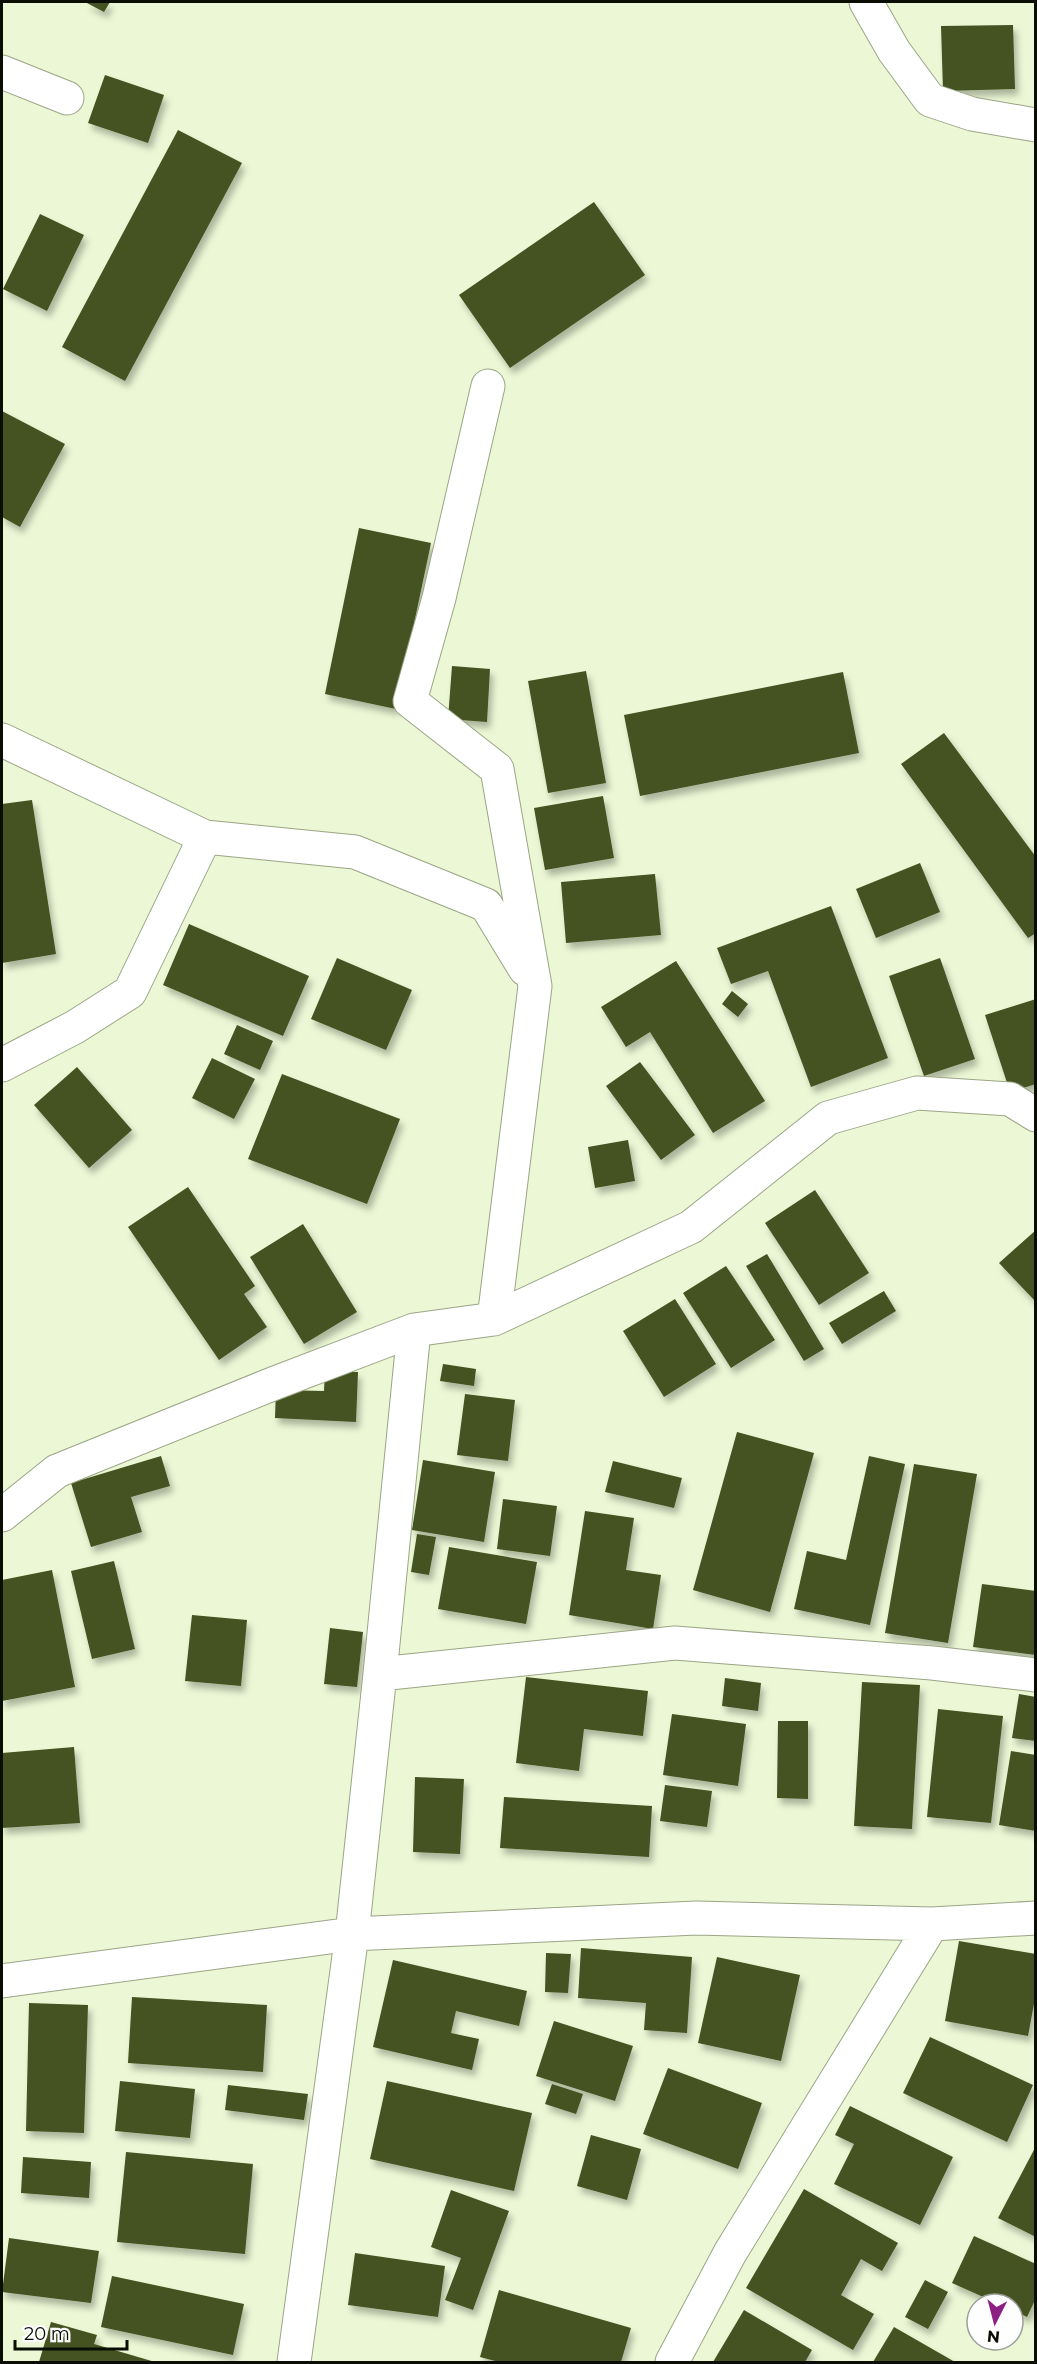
<svg xmlns="http://www.w3.org/2000/svg" width="1037" height="2364" viewBox="0 0 1037 2364" font-family="Montserrat,sans-serif">
<defs>
<filter id="shadow"><feDropShadow dx="3.5" dy="6" stdDeviation="3" flood-color="#0004"/></filter>
</defs>
<rect width="100%" height="100%" fill="#ebf7d5"/>
<path fill="#445220" filter="url(#shadow)" d="M85,2H110L104,12Z
M1013,25L1015,89L943,91L941,26Z
M105,75L164,95L148,143L88,123Z
M178,130L242,163L125,381L62,347Z
M594,202L645,275L510,368L459,295Z
M40,214L84,235L47,311L3,289Z
M2,411L65,444L20,527L2,517Z
M359,528L431,543L396,709L325,694Z
M452,666L490,669L487,722L448,719Z
M586,671L606,783L548,793L528,681Z
M843,672L859,753L640,796L624,715Z
M944,733L1036,857V933L1028,938L901,764Z
M603,796L614,858L545,870L534,808Z
M32,800L56,954L2,963V804Z
M920,863L940,912L876,938L856,889Z
M655,874L661,935L566,943L561,882Z
M831,906L888,1058L811,1087L768,971L731,984L717,948Z
M189,924L309,976L283,1036L163,985Z
M337,958L412,990L386,1050L311,1019Z
M940,958L975,1059L924,1076L889,976Z
M676,961L765,1101L713,1133L650,1032L626,1047L601,1007Z
M732,991L748,1004L738,1017L722,1004Z
M1036,999V1084L1010,1092L985,1015Z
M237,1025L273,1041L260,1070L224,1054Z
M212,1058L255,1079L234,1119L192,1098Z
M640,1062L695,1135L661,1160L606,1086Z
M77,1067L132,1130L89,1168L34,1105Z
M282,1074L400,1119L367,1204L248,1159Z
M628,1140L635,1181L595,1188L588,1147Z
M188,1187L255,1286L244,1294L267,1327L219,1360L128,1227Z
M815,1190L869,1273L819,1305L765,1223Z
M303,1224L357,1312L304,1344L250,1257Z
M1036,1230V1302L999,1263Z
M767,1254L824,1349L804,1361L746,1266Z
M726,1266L775,1340L731,1368L683,1293Z
M884,1291L896,1311L842,1344L829,1323Z
M675,1299L716,1364L664,1397L623,1331Z
M443,1364L476,1369L474,1386L440,1381Z
M325,1371L358,1372L356,1422L275,1418L276,1390L324,1391Z
M465,1394L515,1400L508,1461L457,1455Z
M737,1432L814,1453L770,1612L693,1590Z
M161,1456L170,1486L131,1497L142,1532L91,1547L71,1483Z
M869,1456L905,1464L870,1625L794,1609L807,1551L846,1560Z
M423,1460L495,1472L484,1542L412,1530Z
M613,1461L682,1478L674,1508L605,1492Z
M914,1464L977,1474L948,1643L885,1633Z
M503,1499L557,1506L550,1556L497,1549Z
M585,1511L634,1518L626,1570L661,1575L653,1629L569,1615Z
M417,1534L436,1537L429,1575L411,1572Z
M449,1547L537,1562L526,1624L438,1609Z
M114,1561L135,1649L92,1659L71,1571Z
M52,1570L75,1687L2,1701V1580Z
M982,1584L1036,1591V1655L973,1647Z
M192,1615L247,1620L241,1686L185,1681Z
M330,1628L363,1632L357,1687L324,1684Z
M526,1677L648,1691L643,1736L584,1729L579,1771L516,1763Z
M725,1678L761,1683L758,1711L722,1706Z
M862,1682L920,1685L912,1829L854,1826Z
M1019,1694L1036,1697V1741L1012,1738Z
M938,1709L1003,1716L991,1823L927,1817Z
M672,1714L746,1724L738,1786L663,1775Z
M778,1721H808V1799L777,1798Z
M74,1747L80,1823L2,1828V1753Z
M1011,1751L1036,1755V1831L999,1825Z
M415,1777L464,1779L460,1854L413,1852Z
M665,1785L712,1791L707,1827L660,1821Z
M504,1797L652,1806L649,1857L500,1848Z
M959,1941L1036,1954V1993L1028,2036L945,2021Z
M581,1948L692,1957L687,2033L644,2030L646,2003L578,1998Z
M546,1953L571,1954L568,1993L545,1992Z
M717,1957L800,1975L781,2061L698,2043Z
M393,1960L527,1991L519,2026L456,2011L451,2033L479,2039L472,2070L373,2047Z
M132,1997L267,2005L263,2072L128,2063Z
M29,2003L88,2005L84,2133L26,2131Z
M554,2021L633,2046L615,2101L536,2076Z
M930,2037L1033,2085L1007,2142L903,2093Z
M668,2068L762,2103L738,2169L643,2134Z
M120,2081L195,2089L190,2138L115,2131Z
M387,2081L532,2113L514,2191L370,2159Z
M552,2084L583,2094L576,2114L545,2104Z
M228,2085L308,2094L304,2120L225,2110Z
M850,2106L953,2157L920,2225L834,2184L854,2144L835,2135Z
M591,2135L641,2149L627,2200L577,2186Z
M1036,2146V2237L998,2218Z
M126,2152L253,2164L245,2254L117,2242Z
M23,2157L91,2162L89,2198L21,2193Z
M804,2189L898,2243L882,2271L861,2259L841,2295L874,2314L853,2350L746,2288Z
M451,2190L509,2211L473,2310L445,2300L461,2258L431,2247Z
M974,2236L1036,2264V2298L1027,2317L1013,2310V2304H999L952,2283Z
M9,2238L99,2251L91,2303L2,2292Z
M355,2253L445,2266L438,2317L348,2305Z
M112,2276L244,2304L233,2355L101,2327Z
M925,2280L948,2292L928,2329L905,2317Z
M499,2290L631,2328L621,2362H499L480,2357Z
M744,2310L812,2350L805,2362H713Z
M51,2322L97,2335L94,2344L155,2362H39Z
M894,2327L955,2362H873Z"/>
<g fill="none" stroke-linecap="round" stroke-linejoin="round">
<defs>
<path id="minor" d="M866,2L894,51L930,100L972,114L1036,125
M2,72L67,98
M488,386L439,598L410,701L497,769L535,986L494,1319
M2,740L205,837L355,852L486,905L525,969
M2,1065L75,1027L130,992L205,837
M2,1515L57,1471L275,1383L414,1330L494,1319L691,1227L828,1118L917,1093L1010,1099L1036,1115
M380,1674L675,1643L932,1663L1036,1675
M2,1981L352,1934L696,1918L932,1924L1036,1918
M294,2362L352,1934L380,1674L414,1330
M672,2362L730,2253L932,1924"/>
</defs>
<use href="#minor" stroke="#9ba586" stroke-width="35"/>
<use href="#minor" stroke="#fff" stroke-width="33"/>
</g>
<rect width="1037" height="2364" fill="none" stroke="#0a0d04" stroke-width="6"/>
<g transform="translate(995 2322) rotate(186)"><circle r="28" fill="#fefefe" stroke="#9c9e9a" stroke-width="1.5"/>
<path d="M0-4.5L10 22L0 15L-10 22Z" fill="#8e1f82"/>
<text y="-9" font-size="16" font-weight="bold" text-anchor="middle" fill="#0a0d04">N</text>
</g>
<path d="M15 2340v9h112v-9" fill="none" stroke="#0a0d04" stroke-width="3"/>
<text x="24" y="2340" font-size="18" fill="#0a0d04" stroke="#fefefe" stroke-width="4.5" paint-order="stroke">20 m</text>
</svg>
